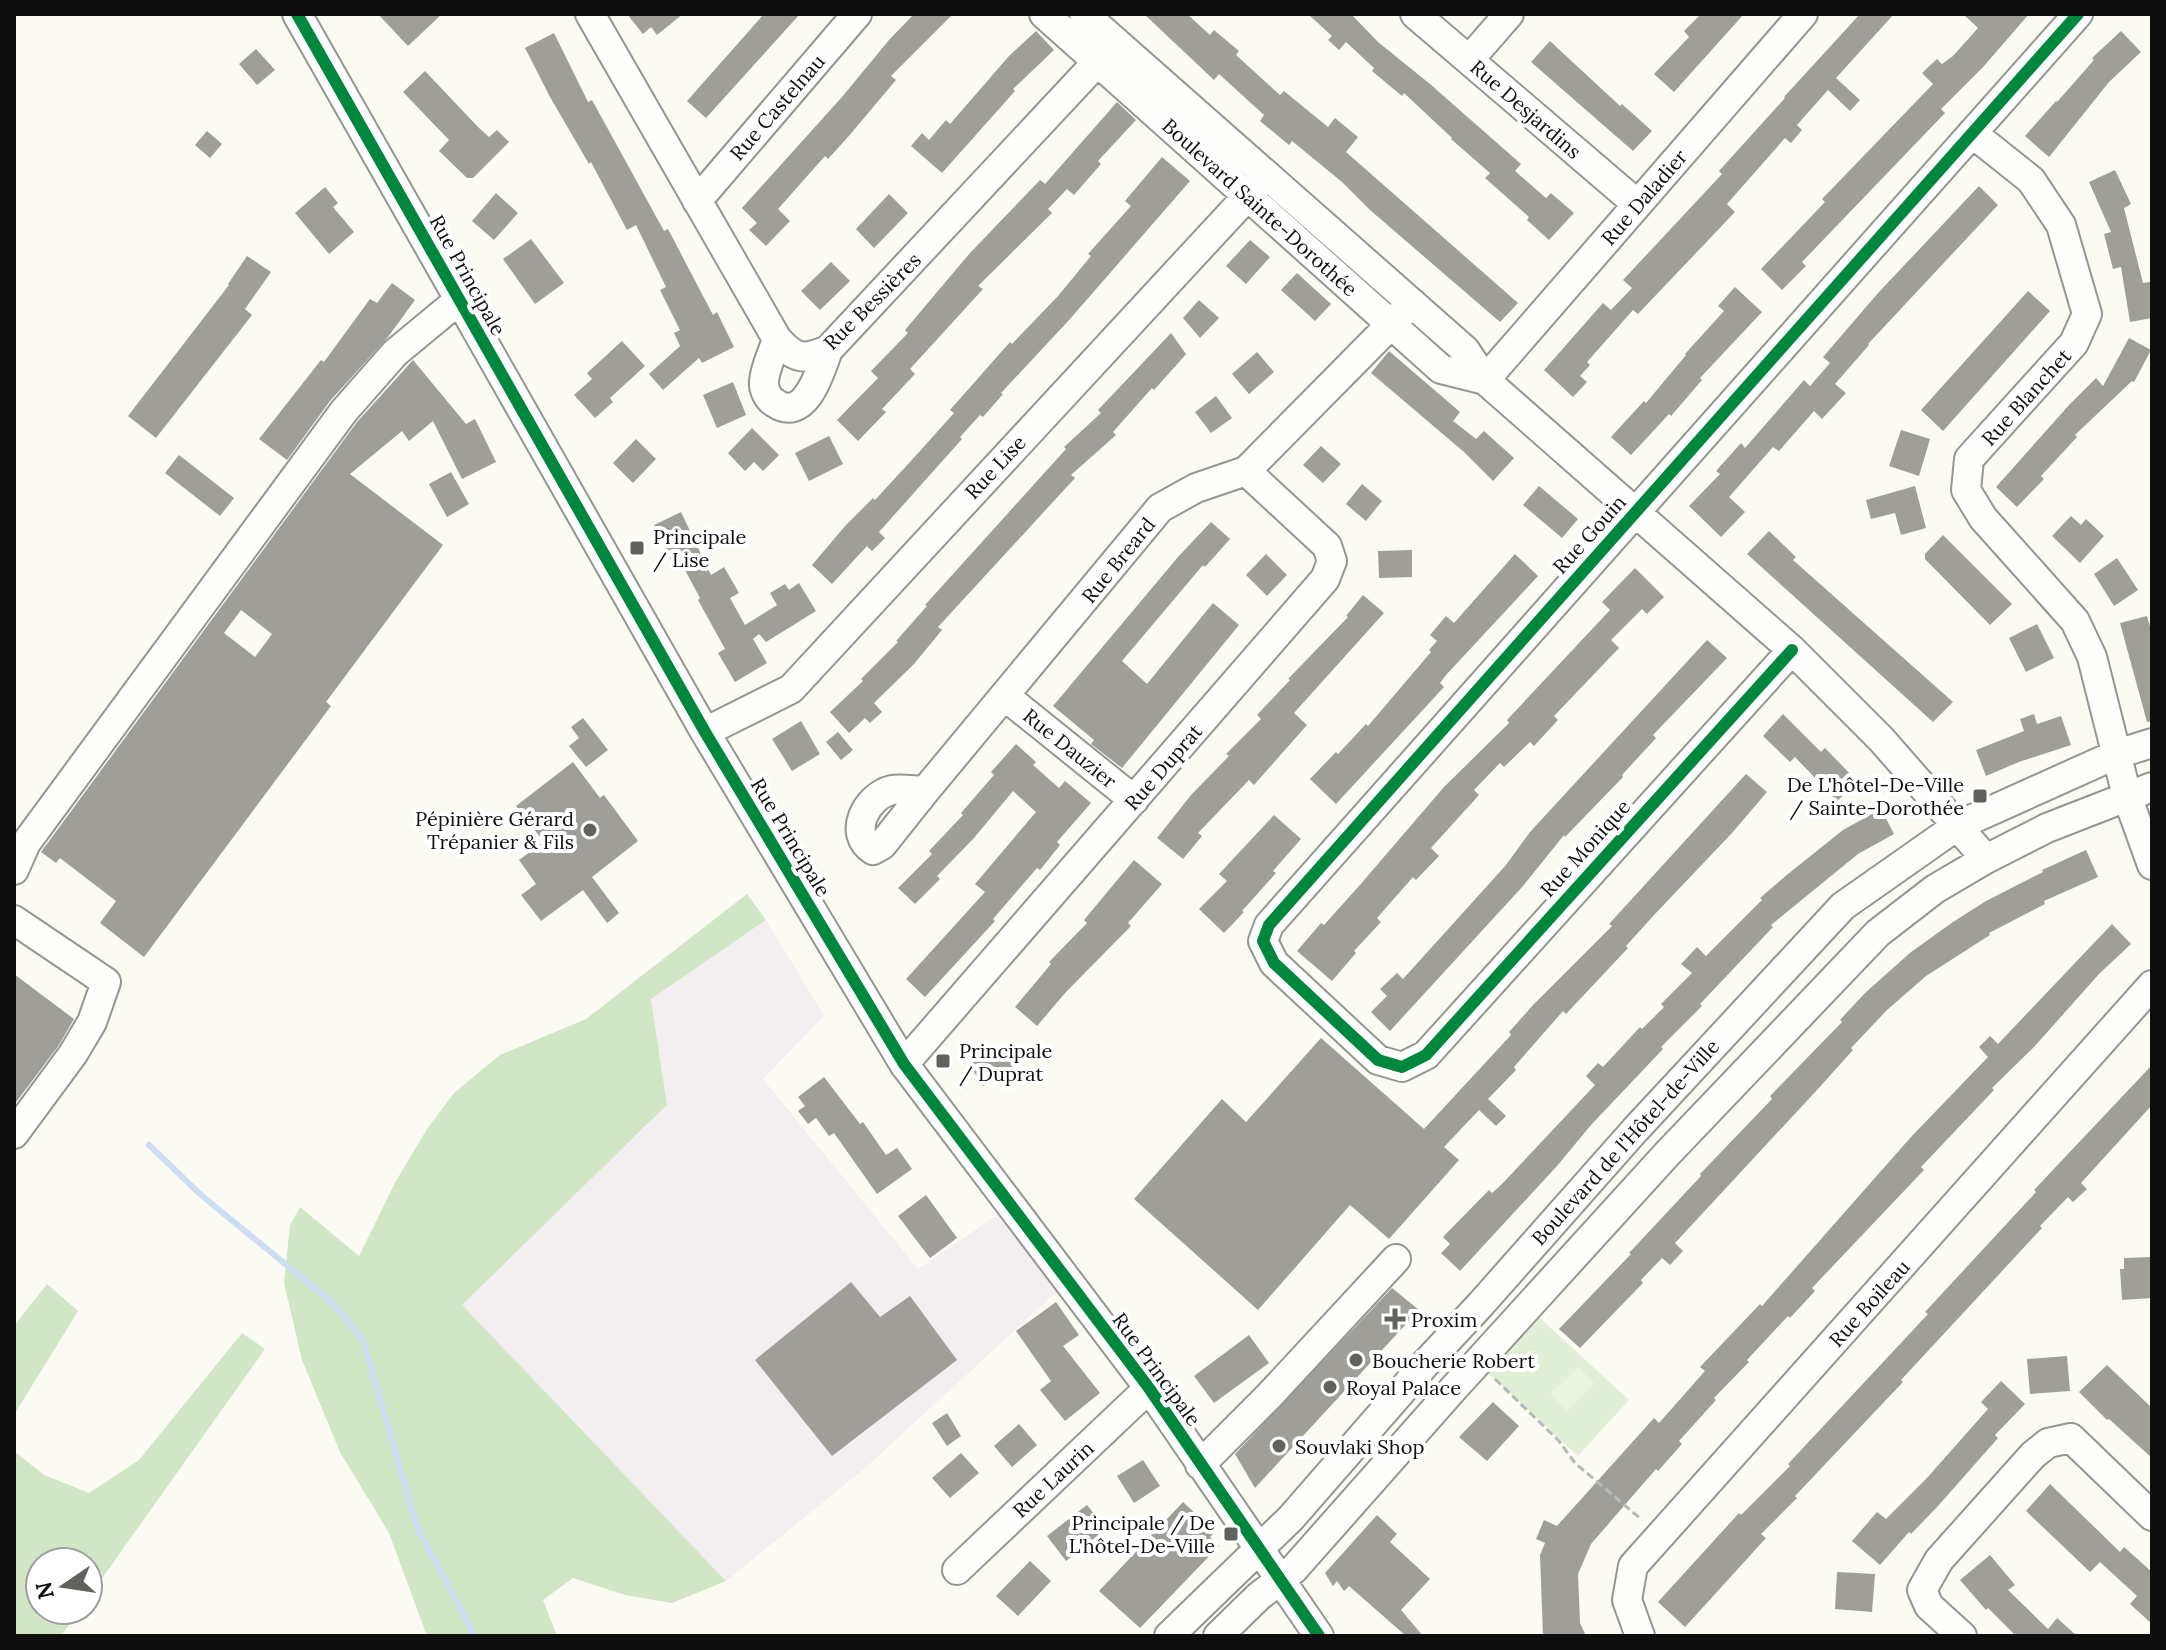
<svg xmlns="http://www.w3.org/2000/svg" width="2166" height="1650" viewBox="0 0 2166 1650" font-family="Lora,serif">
<rect width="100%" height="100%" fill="#fbfbf4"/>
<path fill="#f3eeef" d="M766,920L824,1016L763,1079L918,1269L997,1215L1061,1288L864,1469L726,1581L461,1305L667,1106L651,998Z"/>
<path fill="#e0efd6" d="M1528,1307L1629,1400L1578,1456L1477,1363Z"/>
<path fill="#d0e6c5" d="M747,894L766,920L651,999L667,1105L462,1305L726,1581L672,1603L625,1595L573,1578L543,1600L557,1636H427L389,1533L340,1452L302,1360L284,1283L290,1225L300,1207L359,1256L396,1181L427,1129L454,1093L500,1055L586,1019Z
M47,1284L78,1311L14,1415V1326Z
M242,1333L265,1349L88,1598V1562H40V1610H80L61,1636H14V1451L44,1475L89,1493L139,1460Z"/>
<path fill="#eaf4df" d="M1579,1367L1595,1384L1567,1412L1550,1394Z"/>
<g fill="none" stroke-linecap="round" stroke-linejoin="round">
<path stroke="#cedef2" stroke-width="6" d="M149,1145L201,1195L333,1303L363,1340L417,1527L475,1636"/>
</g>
<path fill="#9f9e99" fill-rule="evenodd" d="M378,14H442L408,46Z
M627,14H683L657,35L651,27L643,34Z
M764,14H800L706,118L687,101Z
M914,14H953L891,76L896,80L848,137L828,159L825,156L778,209L790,221L766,246L749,230L757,223L742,208L842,97L889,40Z
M1144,14H1187L1210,35L1214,30L1239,51L1236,55L1280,95L1284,91L1328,127L1335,118L1358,137L1346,152L1518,303L1500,322L1370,210L1342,182L1292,141L1289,145L1260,121L1264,115L1219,74L1214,80Z
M1308,14H1351L1378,42L1430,84L1521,164L1515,171L1546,198L1551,193L1574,213L1549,240L1527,220L1529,217L1485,178L1490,173L1451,139L1452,138L1404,93L1402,96L1372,71L1374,68L1346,42L1339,50L1328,40L1332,36Z
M1701,14H1744L1674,92L1654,74L1689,37L1684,31Z
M1860,14H1894L1836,78L1860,100L1850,111L1828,90L1797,125L1802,130L1791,143L1785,138L1727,204L1735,212L1638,314L1633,310L1587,362L1590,365L1580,376L1587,382L1573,397L1544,370L1603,303L1611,310L1632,288L1623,280L1722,174L1719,171L1785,98L1784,97Z
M1963,14H2029L1984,66L1941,109L1945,113L1802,262L1806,266L1782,290L1761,269L1825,202L1822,199L1933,84L1922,73L1937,59L1942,64L1953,56L1978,28Z
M1036,31L1054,50L1013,89L1015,91L942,173L911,146L922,133L929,140L946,120L950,124L1009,56Z
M2121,31L2141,52L2109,82L2049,157L2025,136L2056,101L2057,102L2094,60L2092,58Z
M554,33L588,102L592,100L664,231L668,229L713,315L717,312L734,347L702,363L699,358L663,390L649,374L680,346L674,333L680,330L660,290L666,287L636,225L627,230L591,162L589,164L550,97L525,48Z
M1550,41L1620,106L1622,104L1652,131L1633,151L1531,62Z
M256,49L275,70L257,85L239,64Z
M425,71L478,127L489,137L497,130L509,142L473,178H467L439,151L449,140L403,92Z
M1117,102L1136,120L1098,161L1101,164L1074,195L1067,189L1048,209L1052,213L978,286L983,289L910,369L915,374L882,409L886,412L858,441L837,420L878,378L871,371L908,333L905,330L970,253L1040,180L1045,184Z
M207,131L222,144L210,158L195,145Z
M1162,157L1190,181L1070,319L1001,393L1003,394L983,417L980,415L960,437L962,439L879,532L885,538L872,551L867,546L832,584L812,565L846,525L873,498L875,500L920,451L954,413L950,410L1010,342L1012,344L1058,296L1091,256L1088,254L1131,206L1125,201Z
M2115,170L2131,204L2124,208L2143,283L2150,282L2152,293V318L2130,322L2121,267L2113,269L2104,234L2111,232L2089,182Z
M1979,186L1998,205L1868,344L1869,345L1835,384L1846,393L1822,419L1814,411L1779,451L1773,447L1729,497L1745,512L1721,537L1689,506L1720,474L1716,471L1741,443L1745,448L1804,380L1810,386L1830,363L1823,357L1879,292Z
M325,187L338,203L333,207L354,232L329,254L295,213Z
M496,193L518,213L494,240L472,221Z
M889,194L908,213L874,248L856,229Z
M531,239L564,283L535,304L503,259Z
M1250,240L1270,257L1246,284L1226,266Z
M247,256L271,272L245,309L252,315L156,438L128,416L229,285L228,284Z
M831,262L850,281L820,310L801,291Z
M1297,273L1331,304L1315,321L1281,290Z
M392,283L415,300L388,337L330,401L287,460L259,439L321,360L324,362L370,299L377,303Z
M1735,287L1762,312L1700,378L1702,380L1671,416L1669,414L1631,455L1611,437L1644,401L1646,403L1686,355L1685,354L1724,311L1718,306Z
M2028,291L2050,311L1943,431L1921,410Z
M1199,300L1219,318L1200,338L1183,318Z
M1171,333L1186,354L1180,361L1154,390L1152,388L1113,432L1116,435L1071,475L1075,478L938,627L942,630L914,664L874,703L882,712L870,723L865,718L849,733L830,712L863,681L861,679L898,642L896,641L927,606L925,605L1066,449L1064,447L1101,413L1098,410Z
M2129,338L2151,350L2134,382L2132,381L2075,435L2077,437L2041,476L2044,479L2017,507L1996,487L2070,404L2096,378L2103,386Z
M622,341L645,366L610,398L613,402L595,418L574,395L592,379L587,373Z
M1389,351L1460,412L1453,421L1476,439L1484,431L1514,458L1493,481L1464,452L1371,373Z
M1257,352L1274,372L1249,394L1232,374Z
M413,360L466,424L475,419L496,462L462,479L433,421L409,441L402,431L350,474L443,545L326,702L331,706L144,957L100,923L116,901L60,858L56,863L41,852L357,422ZM241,610L272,634L255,657L224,633Z
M733,382L746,415L717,428L703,395Z
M1216,396L1232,418L1211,433L1195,412Z
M752,428L779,455L763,471L754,462L745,471L728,453Z
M1901,430L1930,439L1919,476L1889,466Z
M829,436L843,464L809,481L795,453Z
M636,439L656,459L633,483L613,463Z
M1321,446L1341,464L1323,483L1303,465Z
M179,455L234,498L220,516L165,473Z
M451,472L469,504L447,517L429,484Z
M1362,484L1382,501L1366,521L1346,504Z
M1539,486L1578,519L1562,538L1523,505Z
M1915,486L1926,528L1901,535L1895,513L1871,519L1866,500Z
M681,512L711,575L724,567L739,593L730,598L745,625L777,605L770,593L785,584L789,590L799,583L816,611L766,642L759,634L753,639L767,663L735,682L718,653L725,649L698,600L700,598L679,559L672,562L654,525Z
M2071,516L2081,525L2086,519L2104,536L2080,563L2052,536Z
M1211,522L1230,539L1205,567L1203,565L1122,661L1147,684L1213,603L1239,625L1122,768L1091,744L1094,740L1053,706L1178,557Z
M1769,531L1796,557L1793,560L1953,702L1933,722L1747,554Z
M1943,535L2012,604L1990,625L1925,559V554Z
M1412,550V577L1379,578L1378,551Z
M1266,554L1287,575L1267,596L1246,575Z
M1515,554L1538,576L1446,675L1440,683L1444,687L1336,804L1310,779L1336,752L1338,754L1366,724L1368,726L1431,652L1429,650L1437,641L1430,635L1446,616L1454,623Z
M2117,558L2138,590L2114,606L2094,574Z
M1635,568L1664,597L1647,614L1642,609L1611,640L1619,648L1554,716L1558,720L1534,746L1530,742L1504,767L1500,763L1474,790L1479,795L1431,848L1439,856L1416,880L1413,877L1377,918L1381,922L1354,951L1356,953L1332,981L1297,951L1321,923L1324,925L1359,886L1444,787L1509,723L1507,720L1610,610L1602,602Z
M1363,595L1384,613L1294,713L1307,725L1254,785L1249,780L1198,833L1202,836L1183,859L1157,838L1191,795L1229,756L1226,754L1261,719L1257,715L1290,680L1288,679L1348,617L1346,616Z
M2147,616L2152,633V721L2147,722L2120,623Z
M2037,624L2054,658L2026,672L2009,638Z
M1707,640L1727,658L1653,735L1656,738L1622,775L1623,777L1565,837L1564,835L1523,886L1390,1031L1371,1012L1387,996L1380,989L1397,973L1403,979L1506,865L1530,832Z
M1783,714L1821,752L1825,748L1858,782L1837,801L1795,757L1790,762L1763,736Z
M2034,714L2037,724L2061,716L2071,745L2019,762L1986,776L1976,750L2024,731L2020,719Z
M583,718L608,750L586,767L569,746L579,738L571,727Z
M801,721L820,754L792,771L772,739Z
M838,732L853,750L841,760L826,742Z
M1016,744L1036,762L1033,765L1059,788L1065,781L1091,803L1057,842L1060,845L1040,870L1037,868L993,919L995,921L925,997L906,979L985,892L975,884L1036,812L1013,791L974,838L937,876L940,879L915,904L898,888L932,854L929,851L963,815L961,813L994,775L991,772Z
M573,762L600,798L604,795L638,841L592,877L619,913L607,923L583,890L541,921L521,895L536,884L519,860L544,842L516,806Z
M1746,774L1767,792L1732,833L1655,914L1626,946L1628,948L1566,1014L1563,1011L1514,1067L1516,1070L1488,1099L1506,1116L1496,1126L1479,1110L1444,1147L1459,1160L1389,1239L1350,1205L1258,1310L1134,1199L1222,1099L1246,1122L1321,1038L1424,1129L1511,1035L1509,1032L1534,1004L1612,926L1609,924Z
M1881,809L1894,834L1858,854L1771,925L1773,927L1700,1004L1702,1006L1661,1047L1663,1049L1591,1125L1557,1166L1460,1271L1441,1253L1450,1244L1443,1237L1489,1190L1492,1193L1502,1184L1595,1085L1586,1076L1598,1063L1603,1067L1640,1027L1642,1029L1664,1007L1661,1004L1692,973L1681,964L1697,947L1706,956L1762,900L1760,898L1788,874L1843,830Z
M1274,815L1301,839L1273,871L1276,873L1242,911L1244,912L1224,933L1199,909L1227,881L1219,874Z
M2086,850L2098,877L2044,901L2045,904L1989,933L1990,935L1926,976L1887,1010L1851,1048L1853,1050L1817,1090L1675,1243L1683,1251L1670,1265L1662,1258L1641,1280L1643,1283L1580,1348L1559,1329L1631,1254L1629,1253L1701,1176L1700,1174L1772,1099L1770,1096L1842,1022L1840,1020L1865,993L1911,952L1953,922L1986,901L2043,872L2042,870Z
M1134,860L1162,884L1128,923L1131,926L1066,992L1037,1026L1015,1007L1051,964L1049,962L1087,923L1084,920Z
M2112,924L2131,944L2099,974L2034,1047L1992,1088L1994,1090L1921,1167L1924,1170L1812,1288L1815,1291L1790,1318L1788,1316L1747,1360L1749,1362L1714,1398L1716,1400L1679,1441L1682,1444L1658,1471L1656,1469L1591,1544L1578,1574L1580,1623L1586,1636H1543L1540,1555L1545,1543L1536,1539L1544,1520L1557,1526L1654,1418L1659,1423L1705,1371L1700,1367L1760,1304L1762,1306L1911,1137L1988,1057L1979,1047L1990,1036L1998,1044Z
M14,974L74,1019L59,1045L14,1105Z
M991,1050L995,1058L1007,1051L1016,1065L983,1086L969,1064Z
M2152,1065V1105L2081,1183L2087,1189L2073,1202L2068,1197L2040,1226L2042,1228L1901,1380L1903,1382L1795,1496L1797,1498L1761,1534L1766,1538L1685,1627L1658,1602L1739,1513L1741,1515L1790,1466L1788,1464L1928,1314L1925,1312L2036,1192L2034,1190Z
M824,1077L860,1124L863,1122L886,1155L897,1148L912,1169L877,1194L834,1133L829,1136L816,1118L808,1124L798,1111L805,1106L798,1097Z
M926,1195L957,1238L930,1258L898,1216Z
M2152,1257V1298L2122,1300L2120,1269H2124V1258Z
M851,1282L880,1317L910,1296L957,1360L832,1456L755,1360Z
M1392,1288L1419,1310L1255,1488L1235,1454Z
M1056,1302L1079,1335L1063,1346L1100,1393L1065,1421L1040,1390L1051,1381L1016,1331Z
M1249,1335L1269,1363L1214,1403L1194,1376Z
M2067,1356L2070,1391L2030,1394L2027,1359Z
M2107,1365L2152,1408V1458L2109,1419L2107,1420L2079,1392Z
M2001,1381L2025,1404L1995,1435L1998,1438L1938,1506L1911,1534L1909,1532L1880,1565L1852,1541L1877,1512L1886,1519L1926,1479L1988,1409L1981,1402Z
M1493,1402L1519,1426L1487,1461L1459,1437Z
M947,1413L961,1436L947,1446L932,1423Z
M1019,1424L1037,1445L1012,1467L994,1446Z
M961,1453L979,1473L950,1498L932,1478Z
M1143,1460L1160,1486L1134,1503L1117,1476Z
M2050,1484L2120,1552L2124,1547L2152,1572V1624L2130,1604L2137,1596L2100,1562L2090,1572L2026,1511Z
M1183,1502L1215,1532L1210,1537L1219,1546L1140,1628L1099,1591Z
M1087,1505L1106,1529L1066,1561L1047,1536Z
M1377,1515L1397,1534L1390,1542L1430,1579L1401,1610L1423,1636H1406L1349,1586L1344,1591L1337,1581L1333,1586L1325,1573Z
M1990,1555L2015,1585L2008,1590L2048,1629L2057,1618L2077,1636H2016L1988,1608L1986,1610L1960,1580Z
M1030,1561L1051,1581L1018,1616L996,1596Z
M1837,1572L1875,1574L1872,1612L1835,1609Z"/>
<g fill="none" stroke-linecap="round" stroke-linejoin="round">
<defs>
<path id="minor" d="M297,14L705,732L904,1064L1149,1388L1319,1636
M590,14L777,339C796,360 803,360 828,350L1116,42
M1044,14L1441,369L1485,380
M1084,14L1465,350L1485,380L1792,650L1881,739L1986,859
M1415,14L1637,204
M1469,60L1509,14
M1972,133L2031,180L2061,225L2087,314L2074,343L1969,459L1966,490L1983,518L2075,621L2092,657L2127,796L2152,865
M697,201L857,14
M777,339C773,352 765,368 764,381C763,389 768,399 775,403C806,424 821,369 828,350
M1485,380L1803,14
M1792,650L1426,1055L1402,1067L1378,1060L1274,963L1263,941L1269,925L2078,14
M1006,697L1134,800
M705,732L791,689L1267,175
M925,791L882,845L873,850C847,834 866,796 892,790C902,788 915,791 925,791L1160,508L1196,488L1246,471L1412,303
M14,870L26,843L344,411L395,353L459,300
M14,920L106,982L92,1022L73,1054L14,1134
M904,1064L1325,579L1332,561L1327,546L1246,471
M1200,1465L1269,1396L1396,1259
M957,1570L1149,1388
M1169,1636L1291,1518L1426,1363L1481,1304L1635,1130L1843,906L1957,826L2117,754L2152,743
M1218,1636L1259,1596L1293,1570L1454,1388L1667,1154L1878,933L1935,889L1986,859L2047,828L2152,787
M1640,1636L1627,1600L1633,1566L2152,985
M1962,1636L1929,1606L1922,1590L1939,1560L2033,1455L2048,1443L2071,1438L2152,1516"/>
</defs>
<use href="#minor" stroke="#959592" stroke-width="32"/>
<path stroke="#b8b8b7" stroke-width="3" stroke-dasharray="8 4" stroke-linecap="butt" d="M1495,1379L1559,1441L1575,1463L1642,1520"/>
<use href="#minor" stroke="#fefefd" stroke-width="28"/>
<defs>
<path id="cycleway" d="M297,14L705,732L904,1064L1149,1388L1319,1636
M1792,650L1426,1055L1402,1067L1378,1060L1274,963L1263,941L1269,925L2078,14"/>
</defs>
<use href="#cycleway" stroke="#fff" stroke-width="17"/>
<use href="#cycleway" stroke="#00873e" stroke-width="12"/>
</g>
<g fill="#61615e" stroke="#fff" stroke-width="3">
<rect x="629" y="540" width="16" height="16" rx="4"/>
<rect x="1972" y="788" width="16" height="16" rx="4"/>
<circle cx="590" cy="830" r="8"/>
<rect x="935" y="1053" width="16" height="16" rx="4"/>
<path d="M1391 1307h8v8h8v8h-8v8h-8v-8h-8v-8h8z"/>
<circle cx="1356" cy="1360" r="8"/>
<circle cx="1330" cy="1387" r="8"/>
<circle cx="1279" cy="1446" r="8"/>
<rect x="1223" y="1526" width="16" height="16" rx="4"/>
</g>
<g text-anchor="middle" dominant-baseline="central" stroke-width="8" stroke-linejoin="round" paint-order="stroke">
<g font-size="20" fill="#0e0e0e" stroke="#fff">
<text transform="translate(777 107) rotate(-49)">Rue Castelnau</text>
<text transform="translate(1526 109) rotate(41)">Rue Desjardins</text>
<text transform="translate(1644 197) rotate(-49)">Rue Daladier</text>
<text transform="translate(1260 207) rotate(42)">Boulevard Sainte-Dorothée</text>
<text transform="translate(468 275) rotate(61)">Rue Principale</text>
<text transform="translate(872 301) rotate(-45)">Rue Bessières</text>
<text transform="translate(2026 397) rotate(-48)">Rue Blanchet</text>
<text transform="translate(995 467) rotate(-47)">Rue Lise</text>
<text transform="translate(1589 534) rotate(-48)">Rue Gouin</text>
<text transform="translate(1118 560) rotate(-51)">Rue Breard</text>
<text transform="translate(1070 748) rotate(39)">Rue Dauzier</text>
<text transform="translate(1163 767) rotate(-49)">Rue Duprat</text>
<text transform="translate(791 837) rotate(59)">Rue Principale</text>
<text transform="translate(1585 848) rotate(-48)">Rue Monique</text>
<text transform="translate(1625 1142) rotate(-48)">Boulevard de l'Hôtel-de-Ville</text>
<text transform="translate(1869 1303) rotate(-48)">Rue Boileau</text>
<text transform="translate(1157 1369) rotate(54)">Rue Principale</text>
<text transform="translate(1053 1479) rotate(-43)">Rue Laurin</text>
</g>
<g font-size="20" fill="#0e0e0e" stroke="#fff" text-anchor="start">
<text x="653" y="536">Principale<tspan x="653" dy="23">/ Lise</tspan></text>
<text x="1964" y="784" text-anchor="end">De L'hôtel-De-Ville<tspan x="1964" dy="23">/ Sainte-Dorothée</tspan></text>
<text x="574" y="818" text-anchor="end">Pépinière Gérard<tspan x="574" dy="23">Trépanier &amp; Fils</tspan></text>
<text x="959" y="1050">Principale<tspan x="959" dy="23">/ Duprat</tspan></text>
<text x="1411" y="1319">Proxim</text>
<text x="1372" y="1360">Boucherie Robert</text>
<text x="1346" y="1387">Royal Palace</text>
<text x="1295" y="1446">Souvlaki Shop</text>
<text x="1215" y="1522" text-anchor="end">Principale / De<tspan x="1215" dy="23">L'hôtel-De-Ville</tspan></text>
</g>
</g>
<rect width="2166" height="1650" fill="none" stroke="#0e0e0e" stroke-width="32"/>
<g transform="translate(64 1586) rotate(257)"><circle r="38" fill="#ffffff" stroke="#9f9f9f" stroke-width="2"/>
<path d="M0-6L14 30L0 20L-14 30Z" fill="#61615e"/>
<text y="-12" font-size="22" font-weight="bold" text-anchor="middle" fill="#0e0e0e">N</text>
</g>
</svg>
